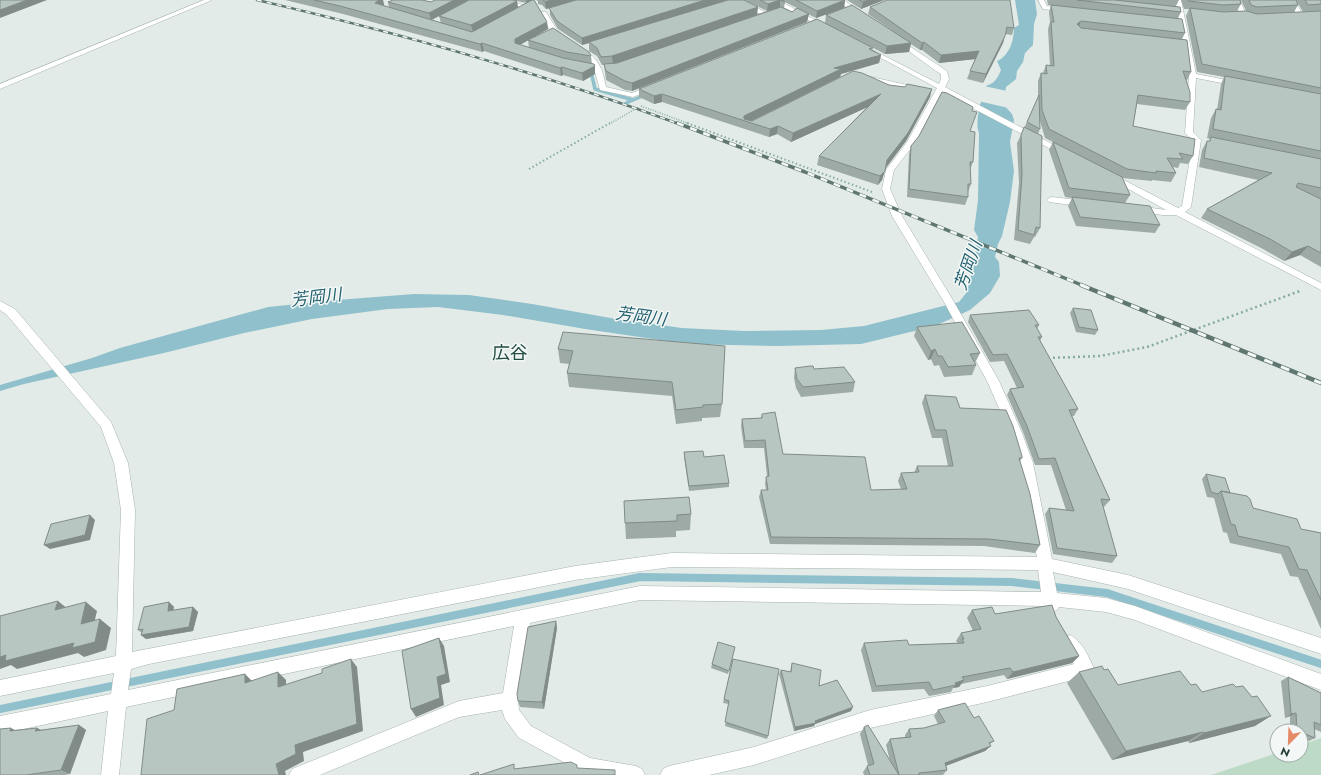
<svg xmlns="http://www.w3.org/2000/svg" width="1321" height="775" viewBox="0 0 1321 775" font-family="Jost,'Noto Sans JP',sans-serif">
<rect width="100%" height="100%" fill="#e3ebe8"/>
<path fill="#bddac6" d="M1321,738V775H1211L1277,753V755H1301V745Z"/>
<path fill="#90c0cb" d="M1015,0H1035L1037,14L1034,24L1033,45L1025,53L1023,62L1017,71L1016,79L1006,87L1003,104L1012,114L1014,120L1010,142L1014,171L1010,202L1002,236L998,244L995,257L999,262L1000,276L990,293L970,310L935,326L861,344L779,346L687,344L585,329L503,315L438,307L388,309L312,319L244,333L164,353L24,384L0,391V385L92,358L120,348L268,307L337,300L414,294L469,295L532,304L616,319L682,328L744,331L821,330L864,326L959,302L967,292L973,268L978,237L974,230L978,200L979,133C974,122 982,97 986,86C995,83 997,79 1001,70L997,61C1009,56 1014,41 1014,28L1019,25Z"/>
<path fill="#e3ebe8" d="M984,86L1007,91L1005,104L1009,108L978,101Z"/>
<g fill="none" stroke-linecap="round" stroke-linejoin="round">
<path stroke="#90c0cb" stroke-width="3.5" d="M592,76L595,89L633,100
M626,103L645,95"/>
<path stroke="#90c0cb" stroke-width="8" d="M0,709L640,577L1012,582L1107,593L1321,664"/>
<defs>
<path id="minor" d="M204,0H212L0,89V84Z
M494,0H505L531,7L528,9Z
M733,0H741L767,13L777,10L780,12L764,16Z
M770,0H778L830,28L825,29Z
M837,0H844L863,15L858,16Z
M1038,0H1044L1047,6L1066,8L1069,10L1066,12L1043,9Z
M1175,0H1181L1196,74L1237,82L1241,84L1237,86L1196,78L1193,132L1201,140L1191,207L1185,212L1321,283V290L1176,215H1163L1135,211L1133,209L1138,206L1166,210L1107,177L1108,175H1114L1178,208L1182,206L1193,141L1185,133L1189,75Z
M1234,0H1240L1246,15L1245,16H1241Z
M1289,0H1295L1303,16L1302,17H1298Z
M542,12H546L557,30L565,37V39C553,41 546,22 541,13Z
M897,38L947,71L949,79L945,87L1069,153L1065,156L1062,155L942,92L915,143L894,170L890,189L902,216L954,302L999,381L1022,433L1033,463L1052,559L1128,575L1321,638V654L1128,589L1053,572L1057,593L1106,598L1135,606L1321,674V690L1135,620L1106,612L1059,607L1057,610L1052,612L1047,610L1045,606L640,600L530,623L518,700L519,710L531,726L590,758L636,766L642,769L645,775H589L582,772L519,738L505,719L502,710L459,717L320,775H289L292,769L459,701L503,693L514,626L126,707L119,775H101L108,711L0,734V716L111,694L114,673L0,696V680L116,656L121,510L114,463L101,427L7,315L0,310V301L15,309L111,422L128,463L135,510L132,652L575,566L672,553L1037,557L1019,463L1010,433L987,381L944,302L892,216L882,189L886,170L907,142L937,88L864,49L869,48L939,84L941,79V74L936,71L895,41V39ZM672,567L1038,570L1041,592L640,586L128,690L131,669L149,664L575,580Z
M577,47H581C598,59 602,66 606,87L632,93L654,85L658,87L633,97L600,90L593,65L577,49Z
M858,74L921,88L925,90L921,92L858,78Z
M1052,197L1086,201L1091,204L1086,207L1049,202L1047,200L1049,198Z
M1070,635C1081,640 1090,658 1094,669L1092,675L987,702L870,728L754,765L709,775H660L663,769L669,766L754,747L870,710L987,686L1074,664L1062,643L1064,638Z"/>
</defs>
<use href="#minor" stroke="#a6b3af" stroke-width="1"/>
<path stroke="#86aca1" stroke-width="1.5" stroke-dasharray="1 1.5" stroke-linecap="butt" d="M641,106L690,124
M609,124L639,107"/>
<path stroke="#86aca1" stroke-width="2" stroke-dasharray="1.5 2.5" stroke-linecap="butt" d="M687,123L872,192
M529,169L610,123"/>
<path stroke="#86aca1" stroke-width="2.5" stroke-dasharray="2 3" stroke-linecap="butt" d="M1048,358L1100,356L1147,347L1300,291"/>
<use href="#minor" fill="#fff" fill-rule="evenodd"/>
<defs>
<path id="rail-far2" d="M257,0C400,33 541,73 679,124"/>
<path id="rail-far1" d="M677,123L805,172L1084,286"/>
<path id="rail" d="M1081,285L1321,383"/>
</defs>
<use href="#rail-far2" stroke="#5f7671" stroke-width="2.5"/>
<use href="#rail-far1" stroke="#5f7671" stroke-width="3.5"/>
<use href="#rail" stroke="#5f7671" stroke-width="4.5"/>
<use href="#rail-far2" stroke="#f3f8f6" stroke-width="1.5" stroke-dasharray="5" stroke-linecap="butt"/>
<use href="#rail-far1" stroke="#f3f8f6" stroke-width="2.5" stroke-dasharray="7" stroke-linecap="butt"/>
<use href="#rail" stroke="#f3f8f6" stroke-width="3" stroke-dasharray="9" stroke-linecap="butt"/>
</g>
<path fill="#9eaaa6" fill-rule="evenodd" d="M285,0H383L384,5L383,6L389,8L388,2H431L435,0H535H534L548,29L520,45L529,48L528,40L591,56L592,64L595,74L583,81L563,75L561,76L484,51L482,52L343,14ZM517,1L526,3L518,8ZM462,4L439,16L441,23L432,20Z
M536,0H744L757,15L616,63L767,11L744,0H845L844,8L816,18L808,14L807,22L632,91L625,90L606,80L604,65H602L597,56L589,51V43L582,45L558,29L550,15V8L546,9L542,5L538,4V1ZM785,2L797,8L792,12L784,8Z
M847,0H884L861,9Z
M1047,0H1179L1176,6L1181,12L1178,18L1185,33L1182,39L1191,72L1187,80H1186L1190,102L1185,110L1137,104L1133,126L1193,156L1188,164L1180,163L1178,168L1173,167L1176,173L1171,182L1152,180V181L1122,178L1130,195L1125,203L1160,225L1155,233L1076,226L1068,206L1072,198L1065,197L1049,150L1053,142L1071,151L1045,138L1040,121V129L1038,134L1040,228L1035,237H1034L1030,244L1014,240L1019,183L1017,143L1021,135L1038,97V81L1041,73H1043L1046,65L1050,66L1048,29L1050,22L1049,12L1051,5H1048Z
M1181,0H1240L1241,4L1237,11H1246L1241,0H1296L1298,5L1294,12H1303L1296,0H1321V199L1319,198L1321,199V267L1300,255L1284,261L1263,249L1201,218L1207,209L1258,180L1199,167L1202,150L1207,141H1209L1210,139L1207,138L1211,118L1216,109L1217,110L1221,84L1224,77L1197,72L1186,16L1189,9H1184Z
M870,7L1014,28L1012,35L1005,34L1003,43L983,83L967,79L970,71L975,59L939,63L922,50H920L911,44L909,52L885,54L848,35L881,55L879,63L841,74L840,77L752,121L889,85L930,97L906,141L885,169L882,180L878,185L817,165L819,156L867,107L791,142L777,134L769,137L662,102L654,104L639,97V89L825,23L826,15L893,31L868,14Z
M971,131L973,162L970,170L971,184L968,192V197L965,205L907,197L909,154L911,146Z
M1073,308L1098,330L1095,335L1076,332L1070,313Z
M970,315L1039,325L1037,329L1042,337L1040,341L1078,409L1074,416H1072L1110,500L1104,507L1103,506L1117,556L1112,563L1053,554L1045,514L1049,508L1066,510L1051,465H1035L1023,432L1007,395L1010,389L1017,388L1004,361L990,362L968,322Z
M917,327L980,353L975,363H974L976,365L972,375L944,377L939,365L934,366L931,359L928,360L914,336Z
M563,332L722,404L720,417L702,418V421L676,424L672,396L569,387L567,373L569,364L560,363L558,349Z
M795,368L814,369L855,382L853,392L801,397L796,388L794,378Z
M925,395L960,408L1022,458L1020,461L1040,545L1035,553L984,546L770,544L759,497L761,490H766L765,484L766,477L767,476L764,448H744L741,426L742,419L761,418L762,414L783,454L871,490L901,489L898,481L901,473H914L917,466H948L942,438H932L922,403Z
M684,452L704,457L729,483V487L689,491L684,457Z
M1206,474L1230,493L1253,508L1301,529L1321,533V629L1298,577L1290,576L1281,554L1230,543L1227,533L1223,532L1214,498L1207,497L1202,479Z
M624,501L691,514L690,530L676,531V537L626,539Z
M169,602L174,607L173,610L193,607L198,612L193,631L146,639L141,635L142,633L138,630Z
M972,610L995,614L1056,617L1079,656L1072,663L1007,679L1004,675L961,684L959,687L953,688L951,692L929,696L924,689L872,692L861,650L864,643L909,645L958,643L956,641L961,633L973,631L967,618Z
M556,621L557,628L544,709L520,707L518,701Z
M735,647L728,674L711,668L712,664Z
M733,659L768,736L767,739L725,726L729,704L723,703Z
M792,663L819,686L851,711L815,724L814,726L794,731L779,674L781,670L790,672Z
M1104,670L1118,685H1191L1255,726L1189,743L1188,741L1112,760L1067,683L1079,672Z
M1288,677L1321,693V732L1314,729L1315,738L1309,741L1301,738V731H1290V716L1285,718L1281,681Z
M938,710L974,718L994,741L990,744L985,751L946,766L947,770L943,775H864L863,772L868,765L860,734L864,727L890,761L886,745L890,739L905,737V735L909,729L924,728L938,724L934,716Z
M79,725L86,730L70,774L65,775H0L15,730L37,728L41,730Z"/>
<path fill="#818b87" d="M27,0H47L0,18V10Z
M379,0H383L384,5L377,11L375,3Z
M454,0H469L431,20L429,13Z
M526,0H535L527,3Z
M552,0H580L546,9L545,2Z
M705,0H728L589,42V43L582,45V38Z
M780,0V8L767,11L768,4Z
M845,0L844,8L816,18L817,11Z
M868,0H884L861,9L863,2Z
M517,1L518,8L473,32L471,25Z
M758,7L757,15L613,65L612,56Z
M809,14L807,22L632,91V83Z
M1081,21L1078,29L1077,24Z
M547,22L548,29L516,47L515,43V39Z
M1005,36L1003,43L983,83L986,74Z
M924,42L922,50H920L922,43Z
M482,43L484,51L482,52L480,44Z
M911,43L909,52L885,54L887,46Z
M979,51L976,59L939,63L941,55Z
M881,55L879,63L841,74L840,77L749,122L744,120V116L834,68Z
M595,66V74L583,81L582,73Z
M562,67L563,75L561,76L560,68Z
M932,89L930,97L906,141L885,169L887,160Z
M662,94V102L654,104V96Z
M881,94L879,102L791,142L793,133Z
M778,126L777,134L769,137L770,129Z
M885,171L882,180L878,185L880,176Z
M1308,246L1300,255L1284,261L1292,252Z
M935,349L931,359L928,360L931,351Z
M90,515L95,520L90,540L50,549L44,545Z
M58,601L69,610H55Z
M86,602L97,611L92,632L81,624Z
M169,602L174,607L172,615L168,611Z
M193,607L198,612L193,631L146,639L141,635Z
M100,619L111,628L106,650L84,657L78,653L17,669L11,665L0,669V657Z
M556,621L557,628L544,709L542,702Z
M439,638L444,646L450,682L441,685L444,705L416,717L411,709L437,677Z
M1079,656L1072,663L1007,679L1013,672Z
M351,659L357,667L363,731L303,752L304,761L285,771L286,775H279L276,764L295,745Z
M278,672L286,680V695L278,687Z
M245,674L253,682L245,683Z
M964,680L959,687L953,688L956,685L955,683Z
M853,707L851,711L815,724L814,726L794,731L795,727L815,721Z
M1296,713L1290,716L1285,718L1291,714Z
M1271,716L1255,726L1189,743L1204,733Z
M79,725L86,730L70,774L61,770Z
M11,728L19,732L10,731Z
M37,728L45,732L35,731Z
M1203,732L1188,741L1112,760L1126,751Z
M991,746L985,751L940,768L945,763Z"/>
<path fill="#b8c6c1" stroke="#818b87" d="M0,0H27L0,10Z
M314,0H379L375,3L472,32L532,0H534L547,22L515,39V43L563,58L594,64L595,66L582,73L562,67L560,68L482,43L480,44L340,6Z
M393,0H422L431,2L435,0H454L429,13L388,2Z
M469,0H513L517,1L471,25L439,16Z
M543,0H552L545,2Z
M576,0H705L582,38L557,21L549,8Z
M728,0H744L758,7L612,56L601,57L597,48L589,42Z
M760,0H782L785,2L780,0L768,4Z
M796,0H845L817,11Z
M859,0H868L863,2Z
M887,0H1010L1014,28L1007,27L1005,36L986,74L970,71L979,51L941,55L924,42L922,43L870,7Z
M1077,0H1114L1180,7L1181,12Z
M1188,0H1240L1241,4L1223,5L1188,1Z
M1249,0H1296L1298,5L1257,7L1251,5Z
M1305,0H1321V4L1308,5Z
M852,5L911,43L887,46L826,15Z
M1051,5L1182,19L1185,33L1081,21L1077,24L1081,28L1187,40L1191,72L1183,71L1190,92V102L1138,95L1133,126L1195,139L1193,156L1179,153L1183,159L1167,158L1176,173L1156,171V173L1127,169L1049,129L1042,110L1041,73L1047,74L1046,65L1054,66L1051,22H1054Z
M781,7L792,12L797,8L809,14L632,83L625,81L606,71L604,64L617,63Z
M1190,8L1223,12L1247,11L1257,14L1321,11V88L1202,64Z
M817,19L873,48L869,49L881,55L834,68L841,69L744,116V119L752,121L853,71L862,73L889,85L905,87L907,84L932,89L908,133L887,160L885,171L880,176L819,156L881,94L793,133L778,126L770,129L662,94L654,96L639,89Z
M553,28L589,52L591,56L567,52L528,40Z
M1225,76L1321,94V151L1213,129L1216,109L1221,110Z
M942,92L947,93L973,107L972,111L977,112L970,131L975,132L973,162H970L971,184H968V197L909,189L911,146L919,136Z
M1039,95L1040,129L1027,122Z
M1024,127L1042,136L1040,228L1036,227L1034,235L1018,230L1022,175L1021,135Z
M1211,137L1321,159V188L1298,183L1296,187L1321,199V253L1308,246L1292,252L1270,239L1207,209L1272,173L1204,158L1207,141H1210Z
M1053,142L1122,177L1130,195L1069,188Z
M1072,197L1150,206L1160,225L1080,217Z
M1073,308L1091,310L1098,330L1079,327Z
M1029,310L1039,325H1035L1042,337H1038L1078,409L1069,410L1110,500L1101,499L1117,556L1057,548L1049,508L1074,511L1055,458L1039,459L1027,426L1010,389L1024,387L1007,354L993,355L970,315Z
M962,322L980,353L970,354L976,365L948,367L942,356H938L935,349L931,351L917,327Z
M563,332L725,346L722,404L703,405V407L676,410L672,382L567,373L573,351L558,349Z
M810,366H813L814,369L844,367L855,382L803,387L797,379L795,368Z
M925,395L956,397L960,408L1006,410L1013,426L1022,456V458H1019L1030,494L1040,545L989,539L771,537L761,490H768L766,477L769,476L765,440L745,441L742,419L762,418V414L775,412L783,454L865,457L871,490L907,489L901,473L919,472L917,466H953L946,430H935Z
M703,451L704,457L724,455L729,483L689,486L684,452Z
M1206,474L1225,478L1230,493L1221,491L1218,494L1211,492Z
M1221,491L1247,496L1250,499L1253,508L1297,519L1301,529L1321,533V600L1307,570L1299,569L1289,547L1238,536L1235,525L1231,524Z
M689,497L691,514L677,515V521L625,523L624,501Z
M90,515L85,535L44,545L51,524Z
M58,601L55,610L86,602L81,624L100,619L95,642L72,648L74,643L5,661L6,655L0,657V616Z
M169,602L168,611L193,607L189,627L141,635L143,629L138,630L144,607Z
M1052,605L1056,617L1079,656L1013,672L1010,668L962,677L964,680L955,683L956,685L933,690L929,682L876,686L864,643L907,640L909,645L964,643L962,639H964L961,633L981,629L972,610L992,607L995,614Z
M556,621L542,702L518,701L517,694L528,627Z
M439,638L446,674L437,677L440,698L411,709L402,651Z
M718,642L735,647L729,671L712,664Z
M351,659L357,724L295,745L296,754L276,764L279,775H141L147,719L174,710L177,689L245,674V683L278,672V687L322,673V669Z
M733,659L779,669L768,736L725,722L729,701L724,699Z
M792,663L821,670L819,686L837,680L853,707L815,721L816,723L795,727L781,670L791,672Z
M1102,666L1104,670L1108,669L1118,685L1180,671L1191,685L1196,684L1202,692L1233,684L1236,687L1243,686L1252,697L1257,696L1271,716L1204,733L1203,732L1126,751L1079,672Z
M1288,677L1321,693V725L1314,722L1315,738L1301,732V731L1297,730L1296,713L1291,714Z
M965,703L974,718L979,716L994,741L989,743L991,746L945,763L947,770L919,773V775H899L890,739L911,737L909,729L924,728L945,722L938,710Z
M79,725L61,770L26,775H0V729L11,728L10,731L37,728L35,731Z
M868,725L899,775H870L867,766L874,764L864,727Z
M571,762L577,765V768L615,770V775H480L514,764V769Z
M478,772L479,775H470Z"/>
<g text-anchor="middle" dominant-baseline="central" stroke-width="3" stroke-linejoin="round" paint-order="stroke">
<g font-size="17" font-style="italic" fill="#246171" stroke="#f3f8f6">
<text transform="translate(968 265) rotate(-71)">芳岡川</text>
<text transform="translate(316 297) rotate(-7)">芳岡川</text>
<text transform="translate(641 316) rotate(8)">芳岡川</text>
</g>
<g font-size="18" fill="#224b43" stroke="#f3f8f6">
<text x="510" y="353">広谷</text>
</g>
</g>
<g transform="translate(1289 743) rotate(203)"><circle r="19" fill="#f3f8f6" stroke="#a0aca9"/>
<path d="M0-3L7 15L0 10L-7 15Z" fill="#e58a67"/>
<text y="-6" font-size="11" font-weight="bold" text-anchor="middle" fill="#243b36">N</text>
</g>
</svg>
